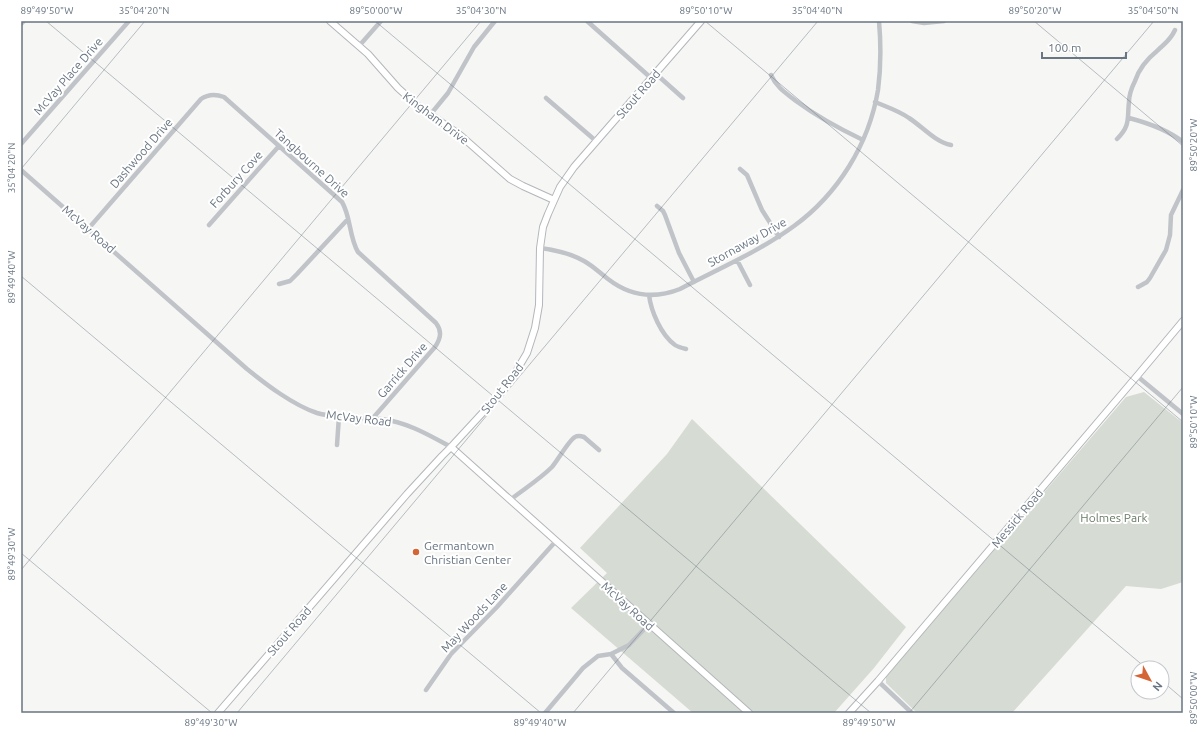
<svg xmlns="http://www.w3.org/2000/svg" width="1204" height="734" viewBox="0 0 1204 734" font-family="Ubuntu,sans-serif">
<rect width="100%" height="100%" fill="#f6f6f4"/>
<path fill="#d6dbd3" d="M1144,392L1183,423V582L1161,589L1126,586L1012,713H917L886,683V676L1126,397Z
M692,419L906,627L874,668L834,713H693L571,608L607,573L580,548L667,454Z"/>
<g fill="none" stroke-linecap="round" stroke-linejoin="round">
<defs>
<path id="secondary" d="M330,21L368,54L398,88L418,106L460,135L510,179L523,186L554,200
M451,447L749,713
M218,713L407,494L442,456L451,447L499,395L514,375L527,353L535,328L539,305L540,248L543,227L548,214L560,187L574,167L701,21
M849,713L878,681L1137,376L1183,321"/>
</defs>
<use href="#secondary" stroke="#b3b7bb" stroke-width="8"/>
<path stroke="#c0c3c7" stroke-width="4.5" d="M587,21L651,78
M912,21L924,23L944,21
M21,24L24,21
M359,46L381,21
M655,73L683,98
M771,75C777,88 786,93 796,101C819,118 838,128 863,140
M546,98L596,141
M875,102C887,107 899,111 909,118C923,127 935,142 951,145
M430,115L448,93L474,47L495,21
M1129,118C1148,123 1168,130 1183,142
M1117,139C1131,125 1127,118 1129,102C1129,95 1132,87 1135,81C1139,69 1147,59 1157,51C1165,43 1170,41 1175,30
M21,144L129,21
M740,169L747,175L762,210L779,237
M21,170L247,369C267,385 293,405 317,413C338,419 360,417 381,419C407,422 429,435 451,447
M657,206L663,211L665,215L679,253L694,282
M209,225L279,146
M88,229L201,99C208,94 216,94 224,97L342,202C351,217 349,237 358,252L436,323C442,331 441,338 435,347L373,418
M540,248C555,250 570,253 584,261C593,266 600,273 608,279C630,296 655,299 680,289C718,269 760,251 794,226C838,194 869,144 878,90C881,67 881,44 879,21
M737,260L750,285
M279,284L290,281L297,274L348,219
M1138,287L1147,282L1150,278L1166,250L1170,235L1171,215L1183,190
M649,295C651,311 661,335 675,345C678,347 682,348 686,349
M1137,376L1183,414
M337,445L339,416
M510,500C524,489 540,479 552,467C558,460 569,440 575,437C578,435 581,436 584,437L599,450
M611,654L622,668L674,713
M878,681L912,713
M426,690L451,654L497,607L556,541
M545,713L583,668L598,656L611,654L629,645L649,624"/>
<use href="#secondary" stroke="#fff" stroke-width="6"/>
</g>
<path fill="none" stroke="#687582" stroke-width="1" stroke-opacity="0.45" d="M46,21L871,713M375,21L1146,668M705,21L1183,422M1034,21L1183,146M21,169L145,21M21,276L541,713M21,553L212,713M21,570L481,21M1162,681L1183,699M237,713L818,21M573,713L1154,21M909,713L1183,387"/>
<circle fill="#d46536" stroke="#fff" stroke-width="1.5" cx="416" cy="552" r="4"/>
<g text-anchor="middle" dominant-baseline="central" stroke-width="4" stroke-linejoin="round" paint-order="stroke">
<g font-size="12" fill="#687582" stroke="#fff">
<text transform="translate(68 76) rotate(-49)">McVay Place Drive</text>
<text transform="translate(638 94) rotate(-49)">Stout Road</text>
<text transform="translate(436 118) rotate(37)">Kingham Drive</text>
<text transform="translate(141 153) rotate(-49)">Dashwood Drive</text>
<text transform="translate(312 163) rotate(42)">Tangbourne Drive</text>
<text transform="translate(236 179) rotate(-48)">Forbury Cove</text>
<text transform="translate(89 229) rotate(41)">McVay Road</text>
<text transform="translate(747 242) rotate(-29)">Stornaway Drive</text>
<text transform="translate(402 370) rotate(-49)">Garrick Drive</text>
<text transform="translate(502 388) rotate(-52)">Stout Road</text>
<text transform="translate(359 418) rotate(7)">McVay Road</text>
<text transform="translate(1017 518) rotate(-50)">Messick Road</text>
<text transform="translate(628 606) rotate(42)">McVay Road</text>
<text transform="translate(474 617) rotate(-47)">May Woods Lane</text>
<text transform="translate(289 631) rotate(-49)">Stout Road</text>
</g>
<g font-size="12" fill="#697a66" stroke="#fff">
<text x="1114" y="517">Holmes Park</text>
</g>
<g font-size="12" fill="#687582" stroke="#fff" text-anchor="start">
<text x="424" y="545">Germantown<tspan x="424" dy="14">Christian Center</tspan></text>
</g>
</g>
<rect width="1204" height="734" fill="none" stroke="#ffffff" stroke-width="44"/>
<g transform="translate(1150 680) rotate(130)"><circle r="19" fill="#ffffff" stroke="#c3c8cd"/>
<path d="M0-3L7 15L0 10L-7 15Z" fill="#d46536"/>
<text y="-6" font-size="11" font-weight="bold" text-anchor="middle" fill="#687582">N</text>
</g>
<path d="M1042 52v6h84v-6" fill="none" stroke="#687582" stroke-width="2"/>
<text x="1048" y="52" font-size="12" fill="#687582" stroke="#ffffff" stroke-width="3" paint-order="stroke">100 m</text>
<rect x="22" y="22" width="1160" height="690" fill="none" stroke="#687582" stroke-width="1.5"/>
<g font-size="10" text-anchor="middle" fill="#687582">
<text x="47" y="14">89°49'50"W</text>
<text x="144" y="14">35°04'20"N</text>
<text x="376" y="14">89°50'00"W</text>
<text x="481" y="14">35°04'30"N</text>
<text x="706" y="14">89°50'10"W</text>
<text x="817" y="14">35°04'40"N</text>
<text x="1035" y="14">89°50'20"W</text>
<text x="1153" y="14">35°04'50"N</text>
<text transform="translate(1193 145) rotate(-90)" y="4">89°50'20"W</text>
<text transform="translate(11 168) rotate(-90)" y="4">35°04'20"N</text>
<text transform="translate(11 277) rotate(-90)" y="4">89°49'40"W</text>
<text transform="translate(1193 422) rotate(-90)" y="4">89°50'10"W</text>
<text transform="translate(11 554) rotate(-90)" y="4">89°49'30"W</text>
<text transform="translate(1193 698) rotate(-90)" y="4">89°50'00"W</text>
<text x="211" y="726">89°49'30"W</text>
<text x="540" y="726">89°49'40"W</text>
<text x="869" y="726">89°49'50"W</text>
</g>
</svg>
